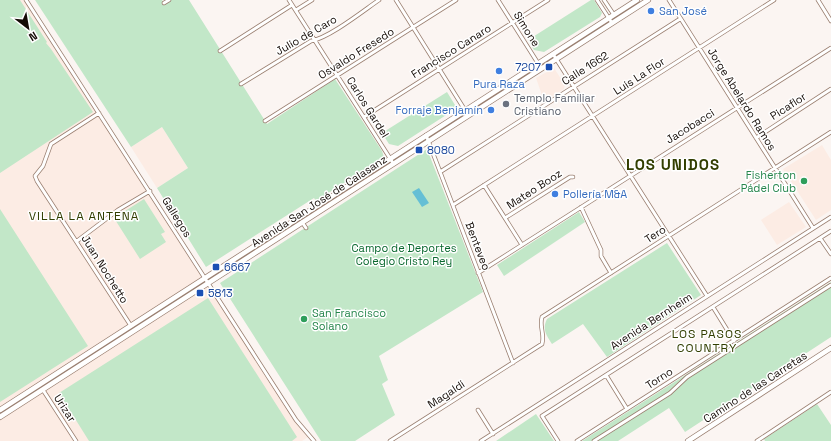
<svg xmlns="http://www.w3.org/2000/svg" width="831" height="441" viewBox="0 0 831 441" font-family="'Space Grotesk',sans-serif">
<rect width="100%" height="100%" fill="#fbf5f2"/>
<path fill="#fcece4" d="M0,0H26L296,420L311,435L302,441H0Z
M554,68L565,85L564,89L544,101L536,78Z
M162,127L188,168L157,188L131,147Z
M822,145L831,160V210L816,220L783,169Z
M789,202L806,227L777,245L761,220Z"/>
<path fill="#c2e7c8" d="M0,0H20L47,42L46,43L51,49L93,112L0,173Z
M35,0H162L164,3L169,0H189L267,124L335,79L382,151L384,157L316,201L314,198L206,267L157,188L188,168L162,127L131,147Z
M591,0H594L602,13L600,17L544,52L534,50L528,40Z
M447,92L455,105L454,110L398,146L389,144L382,133Z
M427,149L483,292L379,356L388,380L382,384L395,415L355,441H321L220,283Z
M144,199L165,232L161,234L166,242L140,259L114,218Z
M0,209L88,346L0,402Z
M579,212L585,222L504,276L497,265Z
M667,243L701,295L607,357L583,324L552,344C546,335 542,329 547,319Z
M831,282V337L685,432L669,408L618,441H582Z
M208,298L297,437L292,441H89L59,393Z
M817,404L831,425V441H765L764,439Z
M536,414L554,441H496Z"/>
<path fill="#65bfd5" d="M419,188L429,203L422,207L412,192Z"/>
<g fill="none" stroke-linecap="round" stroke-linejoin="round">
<defs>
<path id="street" d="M26,0L296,420L314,441
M289,0L393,163
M396,0L468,115
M498,0L541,68
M597,0L612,23
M604,0L614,15
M669,0L813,228
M818,0L831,21
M164,3L169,0
M296,10L312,0
M220,51L292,5
M553,54L707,296
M241,84L311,41C329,38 363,11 379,0
M99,113L51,144L43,166L35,176L37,181L131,326
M364,117L548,0
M265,121L456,0
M426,135L513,363
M756,138L831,89
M440,172L680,19
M484,185L522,245
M453,205L774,0
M581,207L601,250V256L611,273
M505,218L570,177H573
M302,222L306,228
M820,238L831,254
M77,241L118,210L150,191
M478,273L831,48
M713,307L734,341
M606,375L627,409
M43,390L76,441
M478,410L493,434
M390,441L542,344C545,334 539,327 542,317L831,132
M481,441L831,217
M558,441L542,416L831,231
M577,441L831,278
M594,441L670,393L687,377L831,285
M757,441L831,392"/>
<path id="secondary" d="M0,410L637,0
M0,417L648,0
M688,441L831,348"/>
</defs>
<use href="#street" stroke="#9a7f70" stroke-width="4.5"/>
<use href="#secondary" stroke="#9a7f70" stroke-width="6"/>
<use href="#street" stroke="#fff" stroke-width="3"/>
<use href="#secondary" stroke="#fff" stroke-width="4.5"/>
</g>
<g fill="#3f7fe0" stroke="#fff" stroke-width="1.5">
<circle cx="651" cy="11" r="4"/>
<circle cx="499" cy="71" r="4"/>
<circle cx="491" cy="110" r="4"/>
<circle cx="555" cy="194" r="4"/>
</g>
<g fill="#1a4fb4" stroke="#fff" stroke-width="1.5">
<rect x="545" y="63" width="8" height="8" rx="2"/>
<rect x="415" y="146" width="8" height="8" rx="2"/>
<rect x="212" y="263" width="8" height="8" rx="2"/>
<rect x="196" y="289" width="8" height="8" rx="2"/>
</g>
<circle fill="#6b7280" stroke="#fff" stroke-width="1.5" cx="506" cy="104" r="4"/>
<g fill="#2e9e5b" stroke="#fff" stroke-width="1.5">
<circle cx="804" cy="181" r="4"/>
<circle cx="304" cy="319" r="4"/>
</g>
<g text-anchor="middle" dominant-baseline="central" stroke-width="3" stroke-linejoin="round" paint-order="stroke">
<g font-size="11" fill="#366cbe" stroke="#fff" text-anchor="start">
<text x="659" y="11">San José</text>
<text x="499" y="84" text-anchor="middle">Pura Raza</text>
<text x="483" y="110" text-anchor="end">Forraje Benjamín</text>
<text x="563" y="194">Pollería M&amp;A</text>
</g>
<g font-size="11" fill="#140b06" stroke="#fff">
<text transform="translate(527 29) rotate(58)">Simone</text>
<text transform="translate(306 35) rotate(-30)">Julio de Caro</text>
<text transform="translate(451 51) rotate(-32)">Francisco Canaro</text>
<text transform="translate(356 53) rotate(-32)">Osvaldo Fresedo</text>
<text transform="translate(585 68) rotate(-32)">Calle 1662</text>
<text transform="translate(639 76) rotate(-33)">Luis La Flor</text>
<text transform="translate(742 99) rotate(58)">Jorge Abelardo Ramos</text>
<text transform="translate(788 106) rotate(-33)">Picaflor</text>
<text transform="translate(368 107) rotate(58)">Carlos Gardel</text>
<text transform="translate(690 126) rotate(-32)">Jacobacci</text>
<text transform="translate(534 189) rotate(-33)">Mateo Booz</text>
<text transform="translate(319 201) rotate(-33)">Avenida San José de Calasanz</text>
<text transform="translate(177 217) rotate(58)">Gallegos</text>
<text transform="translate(655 234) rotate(-33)">Tero</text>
<text transform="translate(478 246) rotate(69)">Benteveo</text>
<text transform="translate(105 269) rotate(58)">Juan Nochetto</text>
<text transform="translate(651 321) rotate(-33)">Avenida Bernheim</text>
<text transform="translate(659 378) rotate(-33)">Torno</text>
<text transform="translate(755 387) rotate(-33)">Camino de las Carretas</text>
<text transform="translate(446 394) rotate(-33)">Magaldi</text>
<text transform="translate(65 408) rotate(57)">Urizar</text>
</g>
<g font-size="11" fill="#164399" stroke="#fff" text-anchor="start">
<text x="541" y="67" text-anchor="end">7207</text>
<text x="427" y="150">8080</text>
<text x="224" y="267">6667</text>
<text x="208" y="293">5813</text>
</g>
<g font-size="11" fill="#5b616d" stroke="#fff" text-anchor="start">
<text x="514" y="98">Templo Familiar<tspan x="514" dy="13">Cristiano</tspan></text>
</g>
<g font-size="11" fill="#27864d" stroke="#fff" text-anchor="end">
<text x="796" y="175">Fisherton<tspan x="796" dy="13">Pádel Club</tspan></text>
<text x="312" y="313" text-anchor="start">San Francisco<tspan x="312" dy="13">Solano</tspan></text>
</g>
<g font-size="11" fill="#0a692f" stroke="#fff">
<text x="404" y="248">Campo de Deportes<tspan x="404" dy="13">Colegio Cristo Rey</tspan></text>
</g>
<g font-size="12" letter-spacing="1" fill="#323e01" stroke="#fff">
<text x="84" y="216">VILLA LA ANTENA</text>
<text x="707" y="334">LOS PASOS<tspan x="707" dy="14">COUNTRY</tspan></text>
</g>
<g font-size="15" font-weight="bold" letter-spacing="1" fill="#323e01" stroke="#fff">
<text x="673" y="164">LOS UNIDOS</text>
</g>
</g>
<g transform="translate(28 28) rotate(149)" stroke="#ffffff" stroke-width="3" paint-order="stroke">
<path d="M0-3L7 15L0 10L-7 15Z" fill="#140b06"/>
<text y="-6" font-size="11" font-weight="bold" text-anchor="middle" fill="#140b06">N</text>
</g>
</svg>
